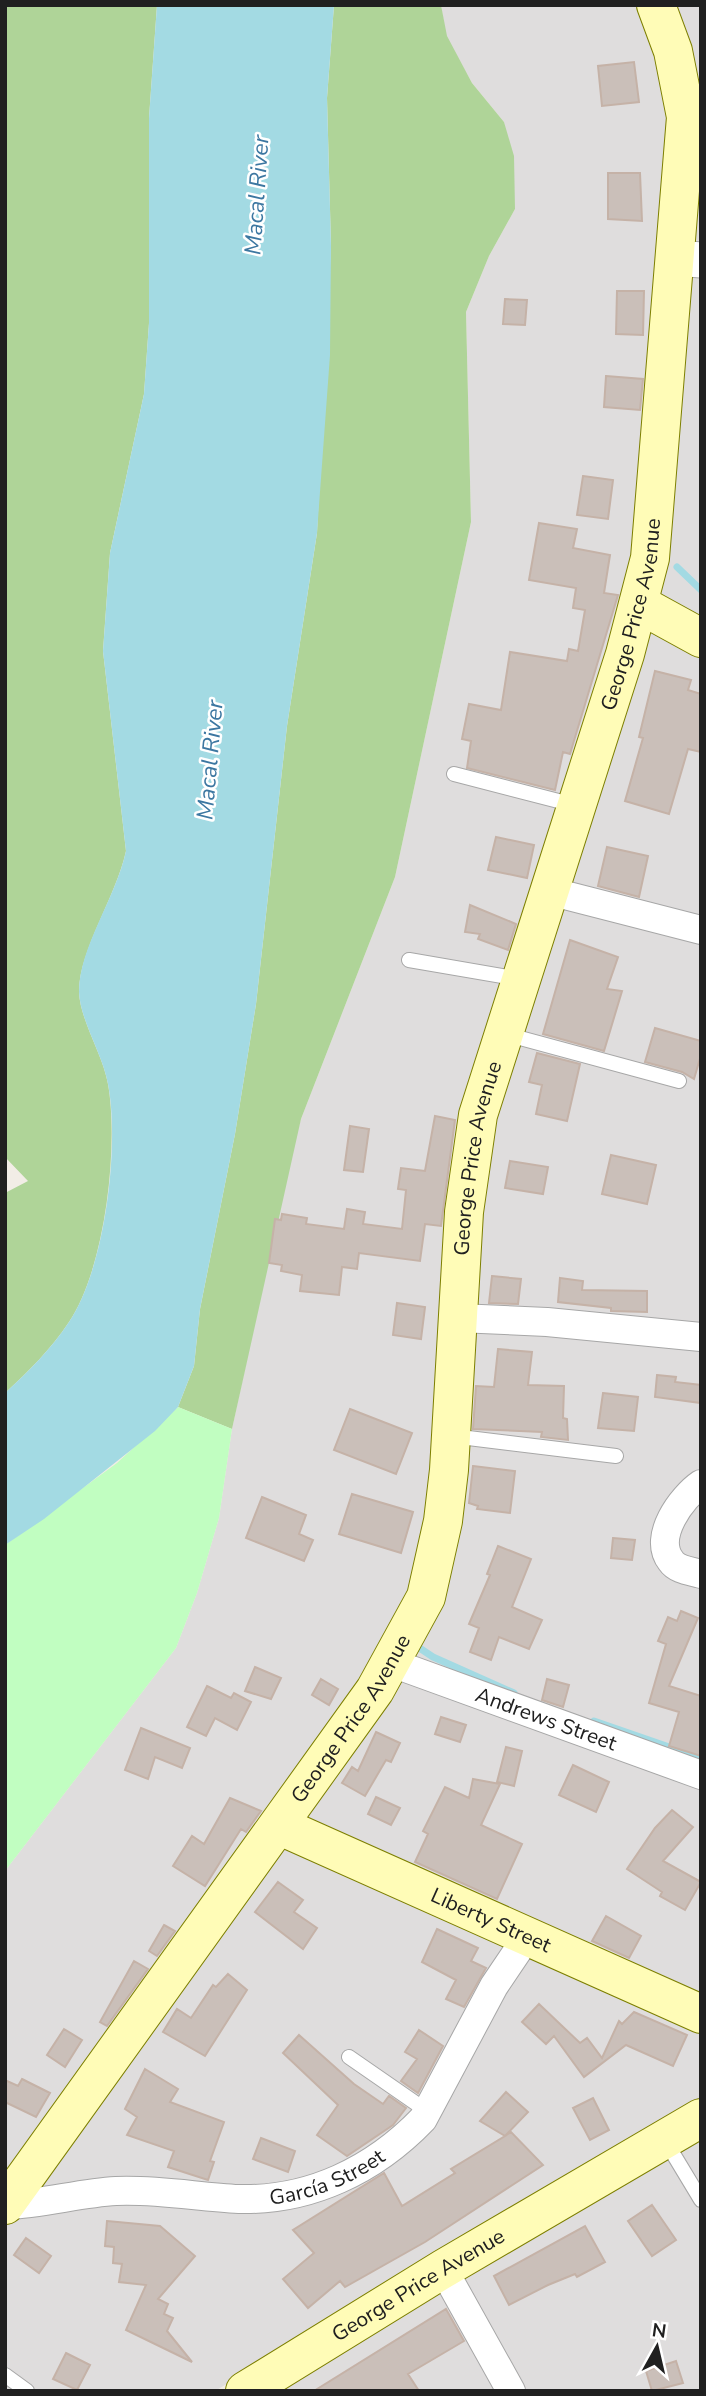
<svg xmlns="http://www.w3.org/2000/svg" width="706" height="2396" viewBox="0 0 706 2396" font-family="'Nunito Sans',sans-serif">
<rect width="100%" height="100%" fill="#f2ede6"/>
<path fill="#dfdddd" d="M441,5H701V2098L215,2391H5V1871L176,1648L197,1593L219,1518L232,1429L291,1154L301,1119L395,877L471,522L466,312L489,256L515,209L504,122L472,83L446,36Z
M701,2135V2391H279Z"/>
<path fill="#afd498" d="M5,5H157L149,118V323L144,394L110,553L103,651L126,851C116,897 79,950 79,992C80,1020 103,1055 108,1084C119,1147 105,1269 69,1322C51,1349 29,1371 5,1393V1193L28,1181L5,1157Z
M334,5H441L447,36L472,83L504,122L514,156L515,209L489,256L466,312L471,522L395,877L301,1119L232,1429L178,1407L194,1366L200,1309L235,1134L256,1004L287,726L317,533L331,246L327,98Z"/>
<path fill="#c1fec1" d="M178,1407L232,1429L219,1518L197,1593L176,1648L5,1871V1545L117,1463Z"/>
<path fill="#a3dae3" d="M157,5H334L327,98L331,246L330,355L317,533L287,726L256,1004L235,1134L200,1309L194,1366L178,1407L155,1431L44,1519L5,1545V1393C29,1371 51,1349 69,1322C105,1269 120,1146 108,1084C103,1055 80,1020 79,992C79,947 116,898 126,851L103,651L110,553L144,394L149,323V118Z"/>
<g fill="none" stroke-linecap="round" stroke-linejoin="round">
<path stroke="#a3dae3" stroke-width="7" d="M677,567L701,590
M415,1645L433,1657L514,1693
M594,1721L701,1758"/>
</g>
<path fill="#cabfb9" stroke="#c5b2a7" stroke-width="2" d="M634,62L639,102L602,106L598,66Z
M608,173H640L642,221L608,219Z
M617,291H644L643,335L616,334Z
M505,299L527,300L525,325L503,324Z
M606,376L643,379L640,410L604,407Z
M583,476L613,480L608,519L577,515Z
M539,523L577,529L573,548L610,555L604,593L618,595L570,754L563,752L555,790L467,768L471,741L462,739L469,704L501,710L510,652L567,661L569,649L578,651L585,610L573,608L576,588L529,580Z
M655,671L691,680L688,690L701,694V752L688,749L669,814L625,801L643,738L639,737Z
M496,837L534,845L527,878L488,870Z
M607,847L648,856L639,897L598,886Z
M470,905L516,924L508,950L478,939L480,934L465,932Z
M570,940L618,957L607,989L622,991L604,1051L543,1034Z
M655,1028L701,1041V1055L694,1079L682,1072L645,1062Z
M537,1053L580,1064L567,1121L536,1114L542,1085L529,1082Z
M435,1116L455,1120L441,1226L425,1224L420,1261L359,1253L357,1269L342,1267L339,1295L300,1291L302,1275L281,1271L282,1265L269,1263L275,1219L281,1220L282,1214L307,1218L306,1224L344,1229L347,1209L365,1212L363,1224L402,1229L406,1190L398,1189L401,1168L425,1171Z
M350,1126L369,1129L363,1172L344,1170Z
M611,1155L656,1165L647,1204L602,1194Z
M510,1161L548,1167L543,1194L505,1188Z
M492,1276L521,1279L518,1304L489,1303Z
M560,1278L583,1281L582,1290L647,1291V1312L611,1311V1308L558,1302Z
M397,1303L425,1307L421,1339L393,1335Z
M498,1349L532,1352L528,1385L564,1386L563,1418L567,1419L568,1440L541,1437L542,1432L473,1429L476,1386L494,1387Z
M657,1375L676,1377L675,1382L701,1385V1403L655,1397Z
M603,1393L638,1397L634,1431L598,1428Z
M350,1409L412,1433L396,1474L334,1450Z
M473,1466L515,1471L510,1513L477,1509L478,1506L469,1503Z
M352,1494L413,1512L401,1553L339,1534Z
M262,1497L306,1515L299,1534L313,1540L304,1561L246,1538Z
M613,1538L635,1540L632,1560L611,1558Z
M498,1546L531,1559L512,1607L542,1620L529,1649L499,1637L491,1660L470,1652L479,1628L469,1624L490,1575L487,1574Z
M681,1611L698,1618L669,1686L701,1696V1756L669,1746L679,1712L649,1703L666,1644L658,1641L668,1617L677,1621Z
M255,1667L281,1678L271,1699L245,1691Z
M321,1679L338,1689L329,1705L312,1695Z
M547,1679L569,1685L563,1707L542,1700Z
M207,1686L231,1698L234,1693L251,1702L237,1730L215,1718L206,1736L187,1727Z
M441,1717L466,1725L460,1742L435,1734Z
M141,1728L190,1748L182,1768L155,1757L148,1779L125,1770Z
M376,1732L400,1743L391,1762L386,1760L365,1796L342,1783L352,1767L358,1771Z
M506,1747L522,1751L514,1786L497,1782Z
M573,1765L609,1782L596,1812L559,1795Z
M473,1779L500,1784L481,1825L522,1844L497,1899L415,1862L428,1834L423,1831L445,1787L469,1798Z
M376,1797L400,1808L391,1825L368,1814Z
M230,1798L261,1811L246,1832L241,1829L205,1886L173,1866L192,1836L204,1844Z
M672,1810L693,1827L663,1861L701,1882L685,1910L660,1896L662,1892L627,1869L655,1828Z
M278,1882L303,1900L294,1912L317,1928L303,1949L255,1912Z
M606,1916L641,1936L629,1958L592,1941Z
M164,1925L175,1931L157,1956L149,1951Z
M437,1929L478,1948L471,1961L486,1968L464,2007L446,1999L456,1980L422,1962Z
M134,1961L148,1969L107,2026L100,2022Z
M228,1974L247,1990L205,2056L163,2032L177,2009L191,2018L213,1985L216,1987Z
M539,2004L580,2043L587,2038L602,2058L619,2021L622,2024L634,2012L687,2035L673,2066L626,2045L584,2077L554,2036L546,2044L522,2022Z
M64,2029L82,2040L65,2067L47,2055Z
M419,2030L443,2046L418,2093L401,2081L417,2059L405,2052Z
M299,2035L354,2084L383,2104L389,2096L406,2108L393,2125L347,2156L317,2135L338,2105L283,2053Z
M145,2069L178,2089L170,2102L224,2122L210,2161L214,2162L208,2180L168,2167L174,2151L127,2135L137,2117L125,2109Z
M22,2079L50,2093L36,2117L5,2102V2080L18,2086Z
M506,2092L528,2112L505,2136L511,2132L543,2165L425,2242L345,2287L340,2281L308,2308L283,2279L314,2253L293,2230L384,2173L402,2206L455,2173L451,2169L505,2136L480,2121Z
M593,2098L609,2130L590,2140L573,2108Z
M261,2138L295,2151L288,2172L253,2159Z
M652,2205L676,2240L652,2256L628,2221Z
M107,2221L160,2226L195,2256L158,2299L168,2304L164,2314L173,2318L167,2331L192,2362L126,2330L146,2285L119,2282L122,2264L113,2263L114,2247L105,2246Z
M585,2226L605,2262L577,2277L575,2274L548,2285L509,2305L494,2276Z
M26,2238L51,2256L39,2273L14,2255Z
M446,2309L464,2341L408,2374L419,2391H314Z
M66,2353L90,2365L77,2390L53,2379Z
M676,2361L683,2383L652,2391L646,2371Z"/>
<g fill="none" stroke-linecap="round" stroke-linejoin="round">
<defs>
<path id="service" d="M454,774L574,805
M409,960L520,979
M505,1034L679,1081
M452,1436L616,1456
M349,2057L427,2111
M666,2142L701,2200
M5,2375L27,2391"/>
<g id="minor">
<path d="M549,891L701,930"/>
<path d="M458,1318L547,1322L701,1337"/>
<path d="M701,1484C682,1497 652,1537 671,1561C677,1570 691,1571 701,1574"/>
<path id="s1" d="M392,1663L701,1775"/>
<path id="s2" d="M6,2205C43,2204 79,2193 116,2191C157,2189 198,2197 239,2199C310,2201 374,2170 423,2119L494,1986L527,1937"/>
<path d="M443,2269L511,2391"/>
</g>
<path id="tertiary" d="M676,258L701,260"/>
<g id="secondary">
<path d="M639,604L701,638"/>
<path id="s3" d="M280,1826L701,2014"/>
<path id="s4" d="M5,2205L375,1690L426,1597L443,1521L449,1470L464,1212L478,1115L625,654L650,558L686,117L673,51L656,5"/>
<path id="s5" d="M245,2391L443,2269L701,2118"/>
</g>
</defs>
<use href="#service" stroke="#a7a7a7" stroke-width="16"/>
<use href="#minor" stroke="#a7a7a7" stroke-width="30"/>
<use href="#tertiary" stroke="#a7a7a7" stroke-width="37"/>
<use href="#secondary" stroke="#7d7f00" stroke-width="40"/>
<use href="#service" stroke="#fff" stroke-width="14"/>
<use href="#minor" stroke="#fff" stroke-width="28"/>
<use href="#tertiary" stroke="#fff" stroke-width="35"/>
<use href="#secondary" stroke="#fffcb7" stroke-width="38"/>
</g>
<g text-anchor="middle" dominant-baseline="central" stroke-width="5" stroke-linejoin="round" paint-order="stroke">
<g font-size="21" fill="#202020" stroke="#fff">
<text stroke="none"><textPath href="#s4" startOffset="1750">George Price Avenue</textPath></text>
<text stroke="none"><textPath href="#s4" startOffset="1183">George Price Avenue</textPath></text>
<text stroke="none"><textPath href="#s1" startOffset="164">Andrews Street</textPath></text>
<text stroke="none"><textPath href="#s4" startOffset="597">George Price Avenue</textPath></text>
<text stroke="none"><textPath href="#s3" startOffset="231">Liberty Street</textPath></text>
<text stroke="none"><textPath href="#s2" startOffset="326">García Street</textPath></text>
<text stroke="none"><textPath href="#s5" startOffset="203">George Price Avenue</textPath></text>
</g>
<g font-size="23" font-style="italic" fill="#3c77a1" stroke="#fff">
<text transform="translate(257 195) rotate(-86)">Macal River</text>
<text transform="translate(210 760) rotate(-85)">Macal River</text>
</g>
</g>
<rect width="706" height="2396" fill="none" stroke="#202020" stroke-width="14"/>
<g transform="translate(657 2347) rotate(8)" stroke="#ffffff" stroke-width="5" paint-order="stroke">
<path d="M0-5L12 26L0 18L-12 26Z" fill="#202020"/>
<text y="-10" font-size="19" font-weight="bold" text-anchor="middle" fill="#202020">N</text>
</g>
</svg>
